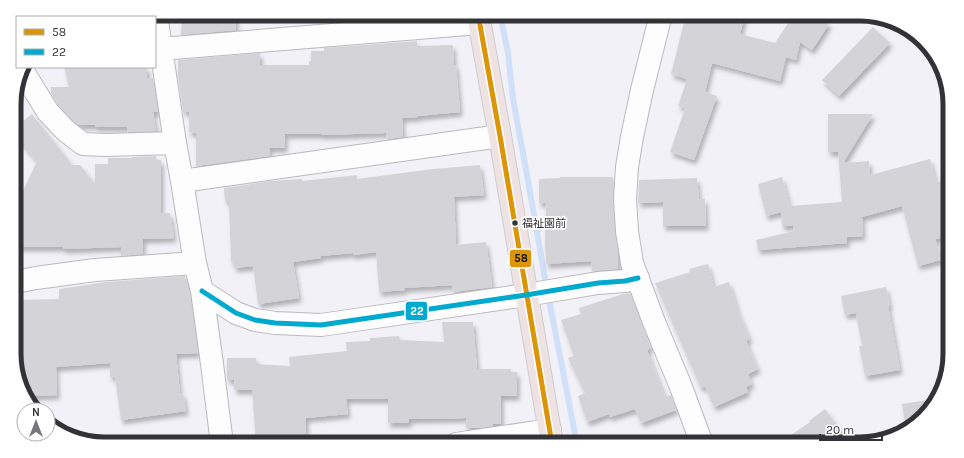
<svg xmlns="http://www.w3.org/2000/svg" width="964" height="458" viewBox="0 0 964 458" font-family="Karla,'Noto Sans JP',sans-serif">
<defs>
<filter id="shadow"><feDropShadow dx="2.5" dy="4.5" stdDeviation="2" flood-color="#0004"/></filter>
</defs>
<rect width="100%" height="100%" fill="#f2f1f7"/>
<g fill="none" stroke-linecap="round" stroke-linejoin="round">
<path stroke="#d0e0f8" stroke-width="6" d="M500,14L508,53L513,99L527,175L546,284L577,444"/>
</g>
<path fill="#d4d4d8" filter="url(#shadow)" d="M182,14H236V30L181,35Z
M367,14H417V16L367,20Z
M686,14H745L740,34L775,43L794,14H814L829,24L812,50L800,42L796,60L786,57L780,81L712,63L705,92L717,96L694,160L670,152L685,108L678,106L687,79L671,74Z
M873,27L890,43L839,96L822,80Z
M417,41V46L453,45L454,65H456L460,112L418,116V117L402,118L403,137L387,139L386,133L321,135V134H285V148H269L270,156L196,166V133L189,132V112H183L178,76V60L260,53V65H309V61H311V51H324V48Z
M64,67H147V78H153L158,112H153L156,131L128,132L127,127H95V125H79L74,122L58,104L51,93V87H69Z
M32,114L56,144L72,165H80L95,184V164H108V158H132V157L156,156V160H161V213H170L174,238L143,239V254L121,256V247L63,249V247H15L14,215L20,214V197L37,161L14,134V128Z
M828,114H873L843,163L869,161L870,175L930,159L936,182L941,181L943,187L949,185L950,236L935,239L941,260L918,266L902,206L862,217L863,236L847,237V243L758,250L756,240L794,231L793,226H782L781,212L766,216L758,184L782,177L790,206L842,202L838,152H828Z
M480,165L484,195L454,197L456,245L486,242L492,287L453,292L452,285L404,288L405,290L379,292L376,252L353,255V253L320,256L321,258L293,262L299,298L258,304L253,266L234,268V262H231L229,201H225L224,188L271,181L302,179V181L357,175V179L433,169Z
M560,177H613V181H614L613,200L615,232L618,251V269L592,271L591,261L546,264L545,242L546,203H539V179L560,178Z
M697,178L699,199H705L706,226H663V202L638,203L639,180Z
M708,264L714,287L729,282L739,314L750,339L746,341L758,369L748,374L752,384L746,387L748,392L714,407L705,386L701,388L655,283L690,272L689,269Z
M185,276L190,293L198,353L176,354L180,394L183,393L186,411L121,420L115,377H110V363L56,367L57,395L27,396L15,366V300L59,299V289L106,282Z
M886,287L890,306H888L900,370L865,376L859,346H862L856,313L845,315L841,296Z
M630,293L651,348L647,350L665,397L671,395L676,410L641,423L635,409L610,417L609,414L587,422L578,396L585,393L568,358L574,356L561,320L581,314L579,308L623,294Z
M442,322H473L477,369H511V372H517V396H501V424H493V426L480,428H466V418L409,419V423H388V399H346L348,414L306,418V444H256L252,390H234V380H227V358H256V364L290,366L289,357L347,351L346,342L370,341V338L399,336L400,340L444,342Z
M934,399L910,429L906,430L902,404Z
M825,409L852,444H778L810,422L809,421Z"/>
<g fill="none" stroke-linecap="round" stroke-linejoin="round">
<defs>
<path id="minor" d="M156,14L175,143L182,181L195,263L202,291L212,364L222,444
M661,14L642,90L632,137L627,167L625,199L627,231L632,263L654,322L681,387L702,444
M161,49L479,23
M22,70L48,112L66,131L83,144L105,145L175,143
M182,181L500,136
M15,282L36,278L95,270L195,263
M202,291L236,313L255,320L275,323L321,325L526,295L598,283L625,281L638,278
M456,444L550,430"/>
<path id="highway" d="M478,14L500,136L552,444"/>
</defs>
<use href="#minor" stroke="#bab9be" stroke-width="24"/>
<use href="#highway" stroke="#cdcdd0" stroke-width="24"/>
<use href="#minor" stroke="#fdfdfe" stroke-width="22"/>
<use href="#highway" stroke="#eee3e2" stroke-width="22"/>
<defs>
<path id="bus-1" d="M478,14L500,136L552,444"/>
<path id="bus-2" d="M202,291L236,313L255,320L275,323L321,325L526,295L598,283L625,281L638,278"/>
</defs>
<use href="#bus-1" stroke="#fff" stroke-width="8"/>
<use href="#bus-2" stroke="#fff" stroke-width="8"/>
<use href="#bus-1" stroke="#da9508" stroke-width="5"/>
<use href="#bus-2" stroke="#00a9ce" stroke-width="5"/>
</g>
<circle fill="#333337" stroke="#fff" stroke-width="1.5" cx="515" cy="223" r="3.5"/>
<g text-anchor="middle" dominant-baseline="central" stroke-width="3.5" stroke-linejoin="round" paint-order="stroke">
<g font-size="11" fill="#333337" stroke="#fff" text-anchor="start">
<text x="522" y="223">福祉園前</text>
</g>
</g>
<path d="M0 0H964V458H0ZM104 21H860A83 83 0 0 1 943 104V354A83 83 0 0 1 860 437H104A83 83 0 0 1 21 354V104A83 83 0 0 1 104 21Z" fill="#fff" fill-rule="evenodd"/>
<path fill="none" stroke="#333337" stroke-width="5" d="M104 21H860A83 83 0 0 1 943 104V354A83 83 0 0 1 860 437H104A83 83 0 0 1 21 354V104A83 83 0 0 1 104 21Z"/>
<g stroke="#fff" stroke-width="1.5">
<rect x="509" y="249" width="23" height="19" rx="4" fill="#da9508"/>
<rect x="405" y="301" width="23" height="20" rx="4" fill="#00a9ce"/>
</g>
<g font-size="11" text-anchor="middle" font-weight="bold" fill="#fff">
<text x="417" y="315">22</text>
</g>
<g font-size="11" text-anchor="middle" font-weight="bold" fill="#111">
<text x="521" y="262">58</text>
</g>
<rect x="16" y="16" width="140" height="52" fill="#ffffff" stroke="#adadaf"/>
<rect x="24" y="29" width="20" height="6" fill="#da9508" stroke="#adadaf"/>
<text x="52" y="36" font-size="12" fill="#333337">58</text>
<rect x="24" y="49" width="20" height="6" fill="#00a9ce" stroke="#adadaf"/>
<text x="52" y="56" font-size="12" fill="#333337">22</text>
<g transform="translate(36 422)"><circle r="19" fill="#ffffff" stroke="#adadaf"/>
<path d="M0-3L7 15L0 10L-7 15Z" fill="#76767a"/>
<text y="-6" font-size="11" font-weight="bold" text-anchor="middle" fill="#333337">N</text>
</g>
<path d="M820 434v6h62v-6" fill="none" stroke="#333337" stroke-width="2"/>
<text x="826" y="434" font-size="12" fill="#333337" stroke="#ffffff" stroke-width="3" paint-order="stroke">20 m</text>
</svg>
